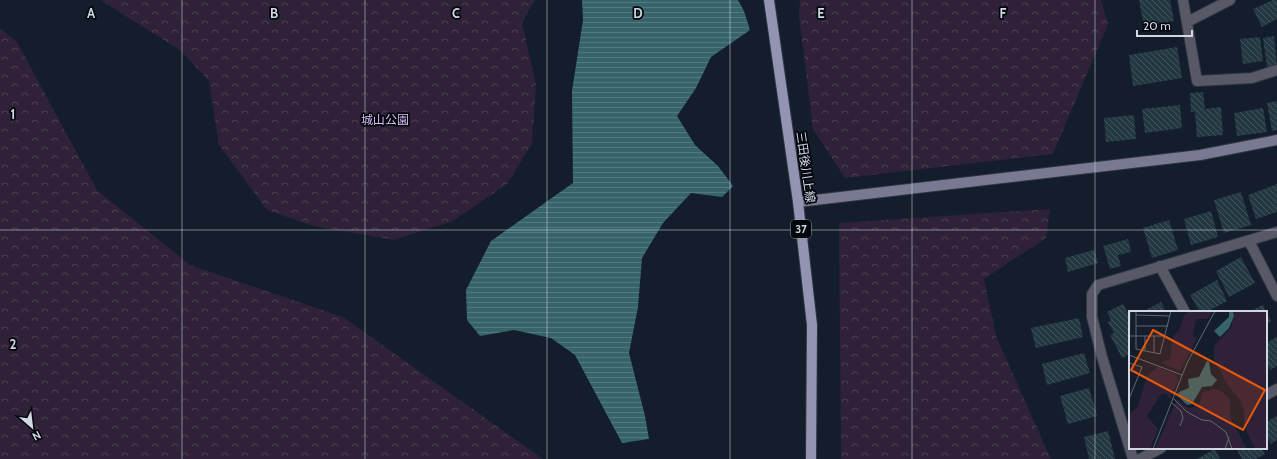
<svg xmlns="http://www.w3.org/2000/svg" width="1277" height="459" viewBox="0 0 1277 459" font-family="Cabin,'Noto Sans JP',sans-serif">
<defs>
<pattern id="forest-crowns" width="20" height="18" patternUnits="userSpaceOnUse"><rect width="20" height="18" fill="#2e2138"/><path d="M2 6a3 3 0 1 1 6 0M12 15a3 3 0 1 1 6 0" fill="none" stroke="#4b4054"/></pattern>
<pattern id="water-rules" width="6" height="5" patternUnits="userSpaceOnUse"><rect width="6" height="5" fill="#37646a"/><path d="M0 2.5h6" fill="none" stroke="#53797f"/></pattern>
<pattern id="building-back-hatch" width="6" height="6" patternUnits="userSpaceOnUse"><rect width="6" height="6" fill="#243843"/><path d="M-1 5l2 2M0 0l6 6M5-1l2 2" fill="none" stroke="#43545e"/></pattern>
</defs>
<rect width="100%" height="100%" fill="#131d2c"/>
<path fill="url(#forest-crowns)" d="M101,0H535L522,23L536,84L532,144L507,184L453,221L394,240L313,226L267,210L219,145L209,81L180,50L130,19Z
M800,0H1101L1108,24L1053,154L845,178L813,129L799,16Z
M0,28L17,42L97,190L190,265L343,317L543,459H0Z
M1050,209L1046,238L984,279L996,336L1051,459H841L839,223Z"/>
<path fill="url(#water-rules)" d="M582,0H738L744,11L750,30L711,57L696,88L677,116L695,145L718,166L733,186L722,197L691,193L663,223L642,258L638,307L629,353L645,416L649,439L622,443L575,355L551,338L514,330L480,336L467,320L466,290L491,241L573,183L572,91L583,20Z"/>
<path fill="url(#building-back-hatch)" d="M1139,0H1170L1174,21L1144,26Z
M1273,0H1277V19L1262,27L1253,9Z
M1274,36L1277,65L1267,67L1263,38Z
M1260,37L1263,61L1243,64L1240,39Z
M1177,47L1182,78L1133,86L1129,55Z
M1203,92L1205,109L1221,107L1223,135L1197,137L1195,112H1191L1190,93Z
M1277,101V130L1272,131L1267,103Z
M1180,105L1182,128L1145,133L1142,109Z
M1263,108L1267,132L1237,136L1234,113Z
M1134,115L1136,139L1106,142L1104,118Z
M1277,184V212L1256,219L1248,195Z
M1241,192L1251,225L1224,233L1214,200Z
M1211,211L1218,237L1191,245L1184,219Z
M1169,220L1178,250L1152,258L1143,228Z
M1128,239L1131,252L1118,255L1121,266L1110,269L1103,246Z
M1094,250L1098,263L1068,272L1065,258Z
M1241,257L1255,283L1229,297L1216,271Z
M1217,280L1227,301L1206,312H1200L1190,295Z
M1161,302L1166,312H1142Z
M1123,304L1130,317V354L1122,358L1110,335L1114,333L1108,322L1111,320L1107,312Z
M1263,305L1271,321L1266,324V312H1249Z
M1079,318L1083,337L1036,348L1031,328Z
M1277,337V366L1270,370L1266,362V343Z
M1084,353L1090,373L1047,385L1042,364Z
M1089,388L1097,416L1068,424L1060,396Z
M1277,416V440L1271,444L1266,435V428L1268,426L1266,422Z
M1108,431L1115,459H1089L1084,437Z
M1236,448H1261L1265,454L1256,459H1242Z
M1215,449L1220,459H1197Z"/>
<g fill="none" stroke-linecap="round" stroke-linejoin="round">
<defs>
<path id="street" d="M1183,0L1197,81L1252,78L1277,70
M1187,22L1230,0
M1249,241L1277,296
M1160,266L1185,312
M1266,395L1277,389
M1133,459L1102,357L1092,317V294L1098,285L1277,232
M1140,459L1161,448"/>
<path id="secondary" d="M798,202L1200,155L1277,140"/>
<path id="primary" d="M769,0L798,202L812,325L811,459"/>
</defs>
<use href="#street" stroke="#2e3745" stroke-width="12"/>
<use href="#secondary" stroke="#2e3745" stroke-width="12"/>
<use href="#primary" stroke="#2e3745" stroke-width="12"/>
<use href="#street" stroke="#585867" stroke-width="10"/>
<use href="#secondary" stroke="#797a91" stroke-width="10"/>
<use href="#primary" stroke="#9394b1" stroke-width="10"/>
</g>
<path fill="none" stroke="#d1d8e2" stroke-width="1" stroke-opacity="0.55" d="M182,0V459M365,0V459M547,0V459M730,0V459M912,0V459M1095,0V459M0,230H1277"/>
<g text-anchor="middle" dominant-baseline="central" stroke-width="3.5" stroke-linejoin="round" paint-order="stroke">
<rect fill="#04070e" stroke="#9499a2" stroke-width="1" x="791" y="220" width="20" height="18" rx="3"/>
<g font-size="11" font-weight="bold" fill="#d1d8e2">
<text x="801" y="229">37</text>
</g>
<g font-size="12" fill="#dcbef4" stroke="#04070e">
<text x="385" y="119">城山公園</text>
</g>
<g font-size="12" fill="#d1d8e2" stroke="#04070e">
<text transform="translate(806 167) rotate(82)">三田後川上線</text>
</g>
</g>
<g transform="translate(1129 311)">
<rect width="138" height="138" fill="#131d2c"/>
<path d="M60,0H83L79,8H67L64,24L68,28L51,60L32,52L41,48L44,25L50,19L55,4ZM106,0H138V138H126L115,115V98L110,87L99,75L85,48V35L102,17ZM29,56L48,64L49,70L41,88L37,83H32L18,105L29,118L21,138H0V103L8,97L18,65ZM85,78L91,79L101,88V106L118,138H26L48,88L59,97H62L70,93L74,81Z" fill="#2e2138"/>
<path d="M78,113L95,125L94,138H56L57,133Z" fill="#2e2138"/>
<path d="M100,0H104L105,5L100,17L91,26L85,20L100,6ZM78,50L80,51L82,63L88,69L83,75L73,76L63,93L58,94L49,85L50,81L60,77L59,68L70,66Z" fill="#37646a"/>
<path fill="none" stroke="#5f6875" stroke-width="1" d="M7,0V38L31,43L42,0M7,4L41,5M7,15H39M0,25H36M25,25V41M16,39V25M0,43L1,0M0,44L53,64M0,52L13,56L0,88M45,88L58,101L73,109L82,110L97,121L103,138M43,92L52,100L54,107L51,115M24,138L58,52L86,0M96,138L100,126"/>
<path fill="#e8590c" fill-opacity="0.15" stroke="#e8590c" stroke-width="2" d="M24,19L136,79L114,119L2,59Z"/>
<rect width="138" height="138" fill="none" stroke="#d1d8e2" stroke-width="2"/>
</g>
<g font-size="13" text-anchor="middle" font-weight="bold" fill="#d1d8e2" stroke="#04070e" stroke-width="3.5" stroke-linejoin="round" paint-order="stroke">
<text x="91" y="18">A</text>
<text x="274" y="18">B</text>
<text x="456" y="18">C</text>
<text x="638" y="18">D</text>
<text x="821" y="18">E</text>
<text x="1003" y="18">F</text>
<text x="13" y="119">1</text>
<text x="13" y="349">2</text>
</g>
<g transform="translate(32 427) rotate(152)" stroke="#04070e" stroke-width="3" paint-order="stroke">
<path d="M0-3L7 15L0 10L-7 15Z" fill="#d1d8e2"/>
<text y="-6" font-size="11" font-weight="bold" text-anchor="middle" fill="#d1d8e2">N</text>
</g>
<path d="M1137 30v6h55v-6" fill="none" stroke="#d1d8e2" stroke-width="2"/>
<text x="1143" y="30" font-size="12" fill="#d1d8e2" stroke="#04070e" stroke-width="3" paint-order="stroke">20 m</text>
</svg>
